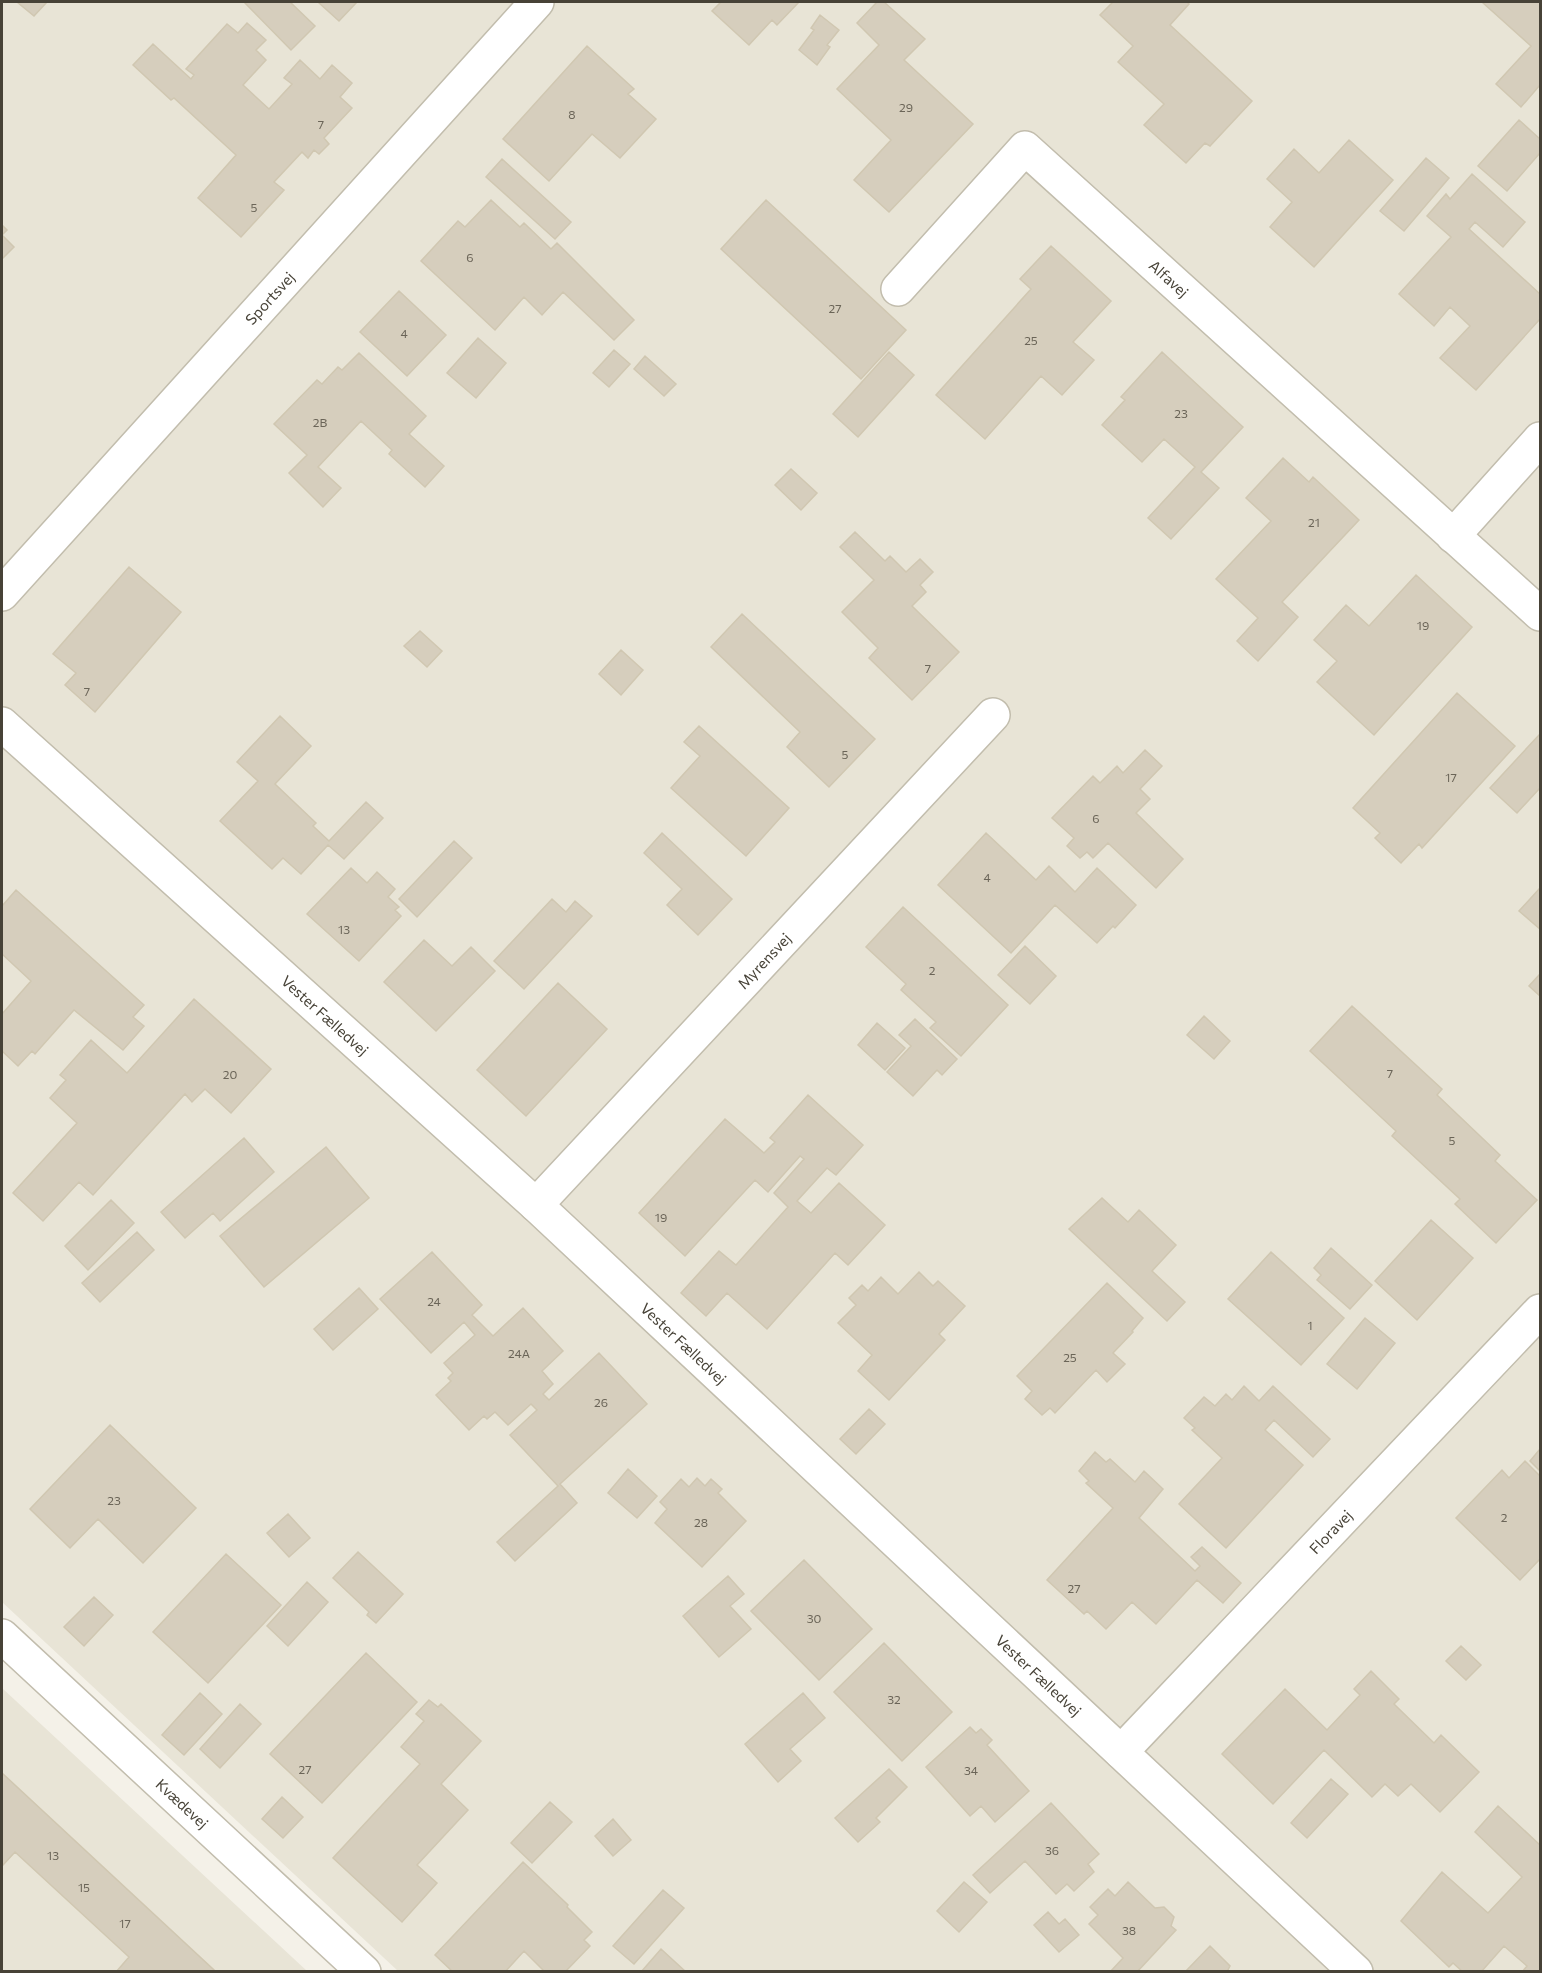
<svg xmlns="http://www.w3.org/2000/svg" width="1542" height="1973" viewBox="0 0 1542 1973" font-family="Commissioner,sans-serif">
<rect width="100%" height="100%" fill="#f4f1e8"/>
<path fill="#e8e4d6" d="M2,2H1540V1971H398L2,1602Z
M2,1688L307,1971H2Z"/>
<path fill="#d6cebd" stroke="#d0c7b1" stroke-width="1.5" d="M17,2H47L34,16Z
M244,2H290L315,26L291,50Z
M318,2H357L339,21Z
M721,2H799L777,25L772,20L749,45L712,11Z
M877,2H884L925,39L904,60L973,124L889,212L854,180L891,140L837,89L879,45L857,23Z
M1113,2H1187L1189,4L1170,25L1252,101L1210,146L1205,143L1186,163L1144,125L1164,104L1118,62L1133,46L1100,15Z
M1482,2H1540V85L1521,107L1496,84L1531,46Z
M820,15L839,30L827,45L830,47L817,65L799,50L814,30L811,28Z
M247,23L266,40L256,50L266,60L243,85L269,109L292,84L284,78L300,60L320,79L332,65L352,83L340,97L352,108L324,138L329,144L319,154L314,150L308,158L302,152L274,182L284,190L241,237L198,198L236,155L174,98L171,100L133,65L153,44L191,79L194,75L186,69L227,24L238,33Z
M587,46L634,89L628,94L656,119L620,158L592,134L549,181L503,139Z
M1519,120L1540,139V153L1507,191L1478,166Z
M1349,140L1393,180L1314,267L1270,227L1292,202L1267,179L1294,149L1319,173Z
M1426,158L1449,178L1404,231L1380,211Z
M502,159L571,222L555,239L486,177Z
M1472,174L1525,222L1503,247L1475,222L1469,229L1540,294V319L1476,390L1440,358L1470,326L1450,307L1434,326L1399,294L1451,237L1427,216L1446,194L1450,199Z
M491,200L520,227L524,223L551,249L557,243L634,320L614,340L563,292L542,315L524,297L495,330L421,261L458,221L465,227Z
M766,200L906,330L861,379L721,249Z
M2,225L7,230L2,235L14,247L2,259Z
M1051,246L1111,301L1073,342L1094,360L1062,395L1041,376L985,439L936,395L1031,289L1020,279Z
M399,291L446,335L407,376L360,332Z
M478,338L506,363L476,398L447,373Z
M614,350L630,364L609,387L593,373Z
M889,352L914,375L858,437L833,414Z
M1162,352L1243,427L1201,472L1219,488L1171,539L1148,518L1195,467L1164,439L1142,462L1102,425L1125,400L1121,397Z
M359,353L426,416L409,434L444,466L425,487L389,454L392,450L361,421L318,467L341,488L323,507L289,473L307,455L274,424L317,380L322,384L338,367L342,370Z
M645,356L676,384L664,396L634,369Z
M1283,458L1309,482L1313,477L1359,520L1282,602L1298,617L1258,661L1237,641L1258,618L1216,579L1271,521L1246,498Z
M791,469L817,493L801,510L775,485Z
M855,532L885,561L890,556L906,572L920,559L933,572L920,585L926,592L912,606L959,652L912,700L869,658L878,648L842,612L874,580L840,547Z
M129,567L181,612L95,712L65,685L76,673L53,654Z
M1416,575L1472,627L1374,735L1317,682L1337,661L1314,640L1346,605L1369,626Z
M742,614L875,739L829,787L787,747L800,732L711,647Z
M420,631L442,651L427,667L404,646Z
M621,650L643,670L621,695L599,674Z
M1457,693L1515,746L1422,848L1419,844L1401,863L1375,838L1380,833L1353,808Z
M280,716L311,746L275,784L316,823L313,826L329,841L366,802L383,818L344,859L328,845L301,874L283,858L272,869L220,821L258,781L237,762Z
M699,726L789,808L746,856L671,788L700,756L684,742Z
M1539,735L1540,736V788L1517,813L1490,788Z
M1145,750L1162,766L1140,789L1150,799L1136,813L1183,859L1156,888L1108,843L1093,858L1087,852L1080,858L1067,846L1074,838L1052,818L1093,776L1100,783L1117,766L1123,773Z
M662,833L732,899L698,935L667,905L682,889L644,853Z
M986,833L1036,880L1049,866L1075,892L1097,868L1136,905L1115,928L1113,926L1097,943L1055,905L1011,953L938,885Z
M454,841L472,858L417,917L399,899Z
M351,868L367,883L377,872L395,889L388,897L399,907L395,910L401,916L359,961L307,914Z
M1540,888V929L1519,911Z
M16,890L144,1005L133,1017L144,1026L123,1050L74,1010L35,1054L32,1051L18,1066L2,1051V1014L31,981L2,954V906Z
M552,899L566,912L575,901L592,916L524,989L494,961Z
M903,907L1008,1005L961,1056L930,1028L936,1022L901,990L906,984L866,947Z
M424,940L452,966L471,947L495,971L436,1031L384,982Z
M1025,946L1056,976L1030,1004L998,975Z
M1540,974V996L1529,986Z
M558,983L607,1029L526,1116L477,1070Z
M194,999L271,1069L231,1113L205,1089L192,1102L185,1094L93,1195L79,1182L43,1221L13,1193L77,1123L50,1098L66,1080L60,1075L91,1040L127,1073Z
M1352,1006L1442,1089L1437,1095L1500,1155L1495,1161L1537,1200L1496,1243L1455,1204L1460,1199L1392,1136L1396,1131L1310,1051Z
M1204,1016L1230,1041L1214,1059L1187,1035Z
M915,1019L957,1059L942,1075L937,1070L913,1096L887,1072L911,1046L899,1035Z
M877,1023L905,1048L885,1070L858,1045Z
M808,1095L863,1145L836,1175L827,1168L797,1201L811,1213L839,1183L885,1225L848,1265L835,1253L767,1329L727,1293L706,1316L681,1293L719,1251L736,1265L788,1207L774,1193L804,1159L800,1156L768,1192L755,1180L685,1256L639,1213L725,1119L764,1153L775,1142L770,1138Z
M244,1138L274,1172L220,1221L213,1213L185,1238L161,1212Z
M326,1147L369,1198L264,1287L220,1236Z
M1102,1198L1128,1222L1139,1210L1176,1245L1152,1271L1185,1302L1167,1321L1069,1229Z
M111,1200L134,1223L88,1270L65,1246Z
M1431,1220L1473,1258L1417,1320L1375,1281Z
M137,1232L154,1250L100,1302L82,1283Z
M1331,1248L1372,1285L1350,1309L1317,1280L1321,1275L1314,1268Z
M432,1252L482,1305L472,1315L493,1336L523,1308L563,1351L542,1371L553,1384L543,1394L549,1400L599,1353L647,1404L560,1484L577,1503L515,1561L497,1542L558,1486L510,1435L537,1410L531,1404L508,1425L495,1412L487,1419L484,1416L469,1430L436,1395L451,1381L448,1378L453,1373L444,1363L475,1335L464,1322L431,1353L380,1299Z
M1271,1252L1344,1318L1301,1365L1228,1299Z
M919,1272L933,1286L938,1281L965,1306L939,1334L945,1340L889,1400L858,1371L872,1355L838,1323L856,1305L849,1298L862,1285L868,1291L881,1277L898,1294Z
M1107,1283L1143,1318L1132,1331L1133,1332L1113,1353L1125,1364L1107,1382L1096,1370L1055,1413L1050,1408L1042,1415L1025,1399L1032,1391L1017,1376Z
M359,1288L378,1309L333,1350L314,1329Z
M1365,1318L1395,1343L1357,1389L1327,1364Z
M1244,1386L1259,1401L1273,1386L1330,1439L1313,1457L1274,1420L1265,1430L1303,1465L1226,1548L1179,1504L1222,1458L1192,1430L1195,1428L1184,1418L1204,1397L1215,1406L1226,1394L1232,1400Z
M869,1409L885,1424L856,1454L840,1439Z
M110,1425L196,1508L143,1563L98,1519L70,1548L30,1509Z
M1540,1449V1471L1530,1461Z
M1095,1452L1106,1462L1110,1459L1135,1482L1144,1471L1163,1489L1139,1518L1195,1571L1200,1566L1191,1557L1202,1547L1241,1583L1223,1603L1197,1580L1156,1624L1132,1602L1106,1629L1087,1611L1084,1614L1047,1580L1113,1508L1086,1483L1089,1481L1079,1471Z
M1525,1461L1540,1476V1559L1520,1580L1456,1518L1502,1470L1509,1478Z
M628,1469L657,1496L637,1518L608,1493Z
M697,1478L705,1486L711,1479L722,1489L718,1493L746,1521L702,1567L655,1523L667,1509L660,1502L681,1479L689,1487Z
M288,1514L310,1538L289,1557L267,1533Z
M358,1552L403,1594L376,1623L367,1615L369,1612L333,1578Z
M226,1554L281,1605L208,1683L153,1632Z
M804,1560L872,1629L819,1680L751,1611Z
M728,1576L744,1594L730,1606L751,1629L719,1657L683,1616Z
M307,1582L328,1602L288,1646L267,1626Z
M94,1597L113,1615L84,1646L64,1627Z
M884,1643L952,1712L902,1761L834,1692Z
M1461,1646L1481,1665L1466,1680L1446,1661Z
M366,1653L417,1702L322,1803L270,1754Z
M1371,1671L1399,1699L1394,1704L1434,1743L1441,1735L1479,1772L1440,1812L1411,1784L1398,1796L1385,1784L1372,1797L1324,1750L1273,1804L1222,1754L1285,1689L1327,1730L1360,1695L1354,1689Z
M200,1693L222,1714L184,1755L162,1735Z
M803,1693L825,1718L790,1749L801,1761L778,1782L745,1744Z
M429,1700L438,1707L441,1704L481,1741L441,1784L468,1810L417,1865L437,1883L402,1922L333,1858L420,1764L401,1747L424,1721L416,1714Z
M240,1704L261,1724L220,1768L200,1749Z
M970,1727L976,1733L981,1729L992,1740L987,1745L1029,1791L995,1822L981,1806L970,1816L926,1767Z
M889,1769L907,1787L876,1818L880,1822L858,1842L835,1818Z
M2,1773L214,1970L213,1972H116L129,1957L15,1852L2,1866Z
M1331,1779L1348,1794L1307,1838L1291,1823Z
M282,1797L303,1817L283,1838L262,1819Z
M550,1802L572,1822L532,1863L511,1843Z
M1051,1803L1099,1854L1088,1864L1094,1872L1074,1891L1067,1884L1056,1894L1025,1861L990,1893L973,1875Z
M1498,1806L1540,1845V1972H1522L1527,1966L1504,1946L1481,1972H1463L1453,1963L1449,1967L1401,1921L1442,1872L1488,1913L1522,1877L1475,1832Z
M613,1819L631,1840L613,1856L595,1836Z
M523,1862L568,1905L567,1907L592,1932L584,1940L590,1946L565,1972H545L524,1951L505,1972H453L435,1955Z
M964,1882L987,1902L959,1932L937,1911Z
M1128,1882L1155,1908L1164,1907L1174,1917L1171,1926L1176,1930L1137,1972H1110L1123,1958L1089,1924L1098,1915L1090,1907L1108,1889L1115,1896Z
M663,1890L684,1908L634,1964L613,1946Z
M1048,1912L1059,1924L1065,1919L1079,1935L1059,1952L1034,1925Z
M1210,1946L1230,1966L1227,1972H1185Z
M661,1949L686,1972H641Z"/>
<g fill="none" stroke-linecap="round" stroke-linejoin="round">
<defs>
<g id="street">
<path id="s1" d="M898,289L1025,148L1540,614"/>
<path d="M1453,536L1540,439"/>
<path id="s2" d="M2,594L537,2"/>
<path id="s3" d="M2,724L536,1205L1356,1972"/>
<path id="s4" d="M536,1205L993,715"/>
<path id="s5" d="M2,1636L364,1972"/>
<path id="s6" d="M1121,1752L1540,1311"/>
</g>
</defs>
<use href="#street" stroke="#c2bdad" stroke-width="36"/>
<use href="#street" stroke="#fff" stroke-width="33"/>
</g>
<g text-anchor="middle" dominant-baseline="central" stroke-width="4.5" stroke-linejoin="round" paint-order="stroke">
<g font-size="12" fill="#6b6558">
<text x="906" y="107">29</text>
<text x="572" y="114">8</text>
<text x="321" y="124">7</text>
<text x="254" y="207">5</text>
<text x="470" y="257">6</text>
<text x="835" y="308">27</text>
<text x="404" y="333">4</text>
<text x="1031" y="340">25</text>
<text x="1181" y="413">23</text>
<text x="320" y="422">2B</text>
<text x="1314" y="522">21</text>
<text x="1423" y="625">19</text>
<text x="928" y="668">7</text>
<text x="87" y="691">7</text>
<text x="845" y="754">5</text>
<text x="1451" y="777">17</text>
<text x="1096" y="818">6</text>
<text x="987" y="877">4</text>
<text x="344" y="929">13</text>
<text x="932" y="970">2</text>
<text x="1390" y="1073">7</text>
<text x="230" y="1074">20</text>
<text x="1452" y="1140">5</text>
<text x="661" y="1217">19</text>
<text x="434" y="1301">24</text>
<text x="1310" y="1325">1</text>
<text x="519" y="1353">24A</text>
<text x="1070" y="1357">25</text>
<text x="601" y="1402">26</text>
<text x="114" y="1500">23</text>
<text x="1504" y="1517">2</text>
<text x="701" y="1522">28</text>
<text x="1074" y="1588">27</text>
<text x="814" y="1618">30</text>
<text x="894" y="1699">32</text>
<text x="305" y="1769">27</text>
<text x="971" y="1770">34</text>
<text x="1052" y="1850">36</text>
<text x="53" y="1855">13</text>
<text x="84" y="1887">15</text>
<text x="125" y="1923">17</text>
<text x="1129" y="1930">38</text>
</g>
<g font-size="15" fill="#474237" stroke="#fff">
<text stroke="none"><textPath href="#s1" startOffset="384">Alfavej</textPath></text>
<text stroke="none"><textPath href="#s2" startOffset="399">Sportsvej</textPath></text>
<text stroke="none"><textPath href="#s4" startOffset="334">Myrensvej</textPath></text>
<text stroke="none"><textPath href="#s3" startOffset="435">Vester Fælledvej</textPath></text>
<text stroke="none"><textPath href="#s3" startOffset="921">Vester Fælledvej</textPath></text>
<text stroke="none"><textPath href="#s6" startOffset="304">Floravej</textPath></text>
<text stroke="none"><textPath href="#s3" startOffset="1407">Vester Fælledvej</textPath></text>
<text stroke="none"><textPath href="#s5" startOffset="246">Kvædevej</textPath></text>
</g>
</g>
<rect width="1542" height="1973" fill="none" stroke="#474237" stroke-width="6"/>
</svg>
